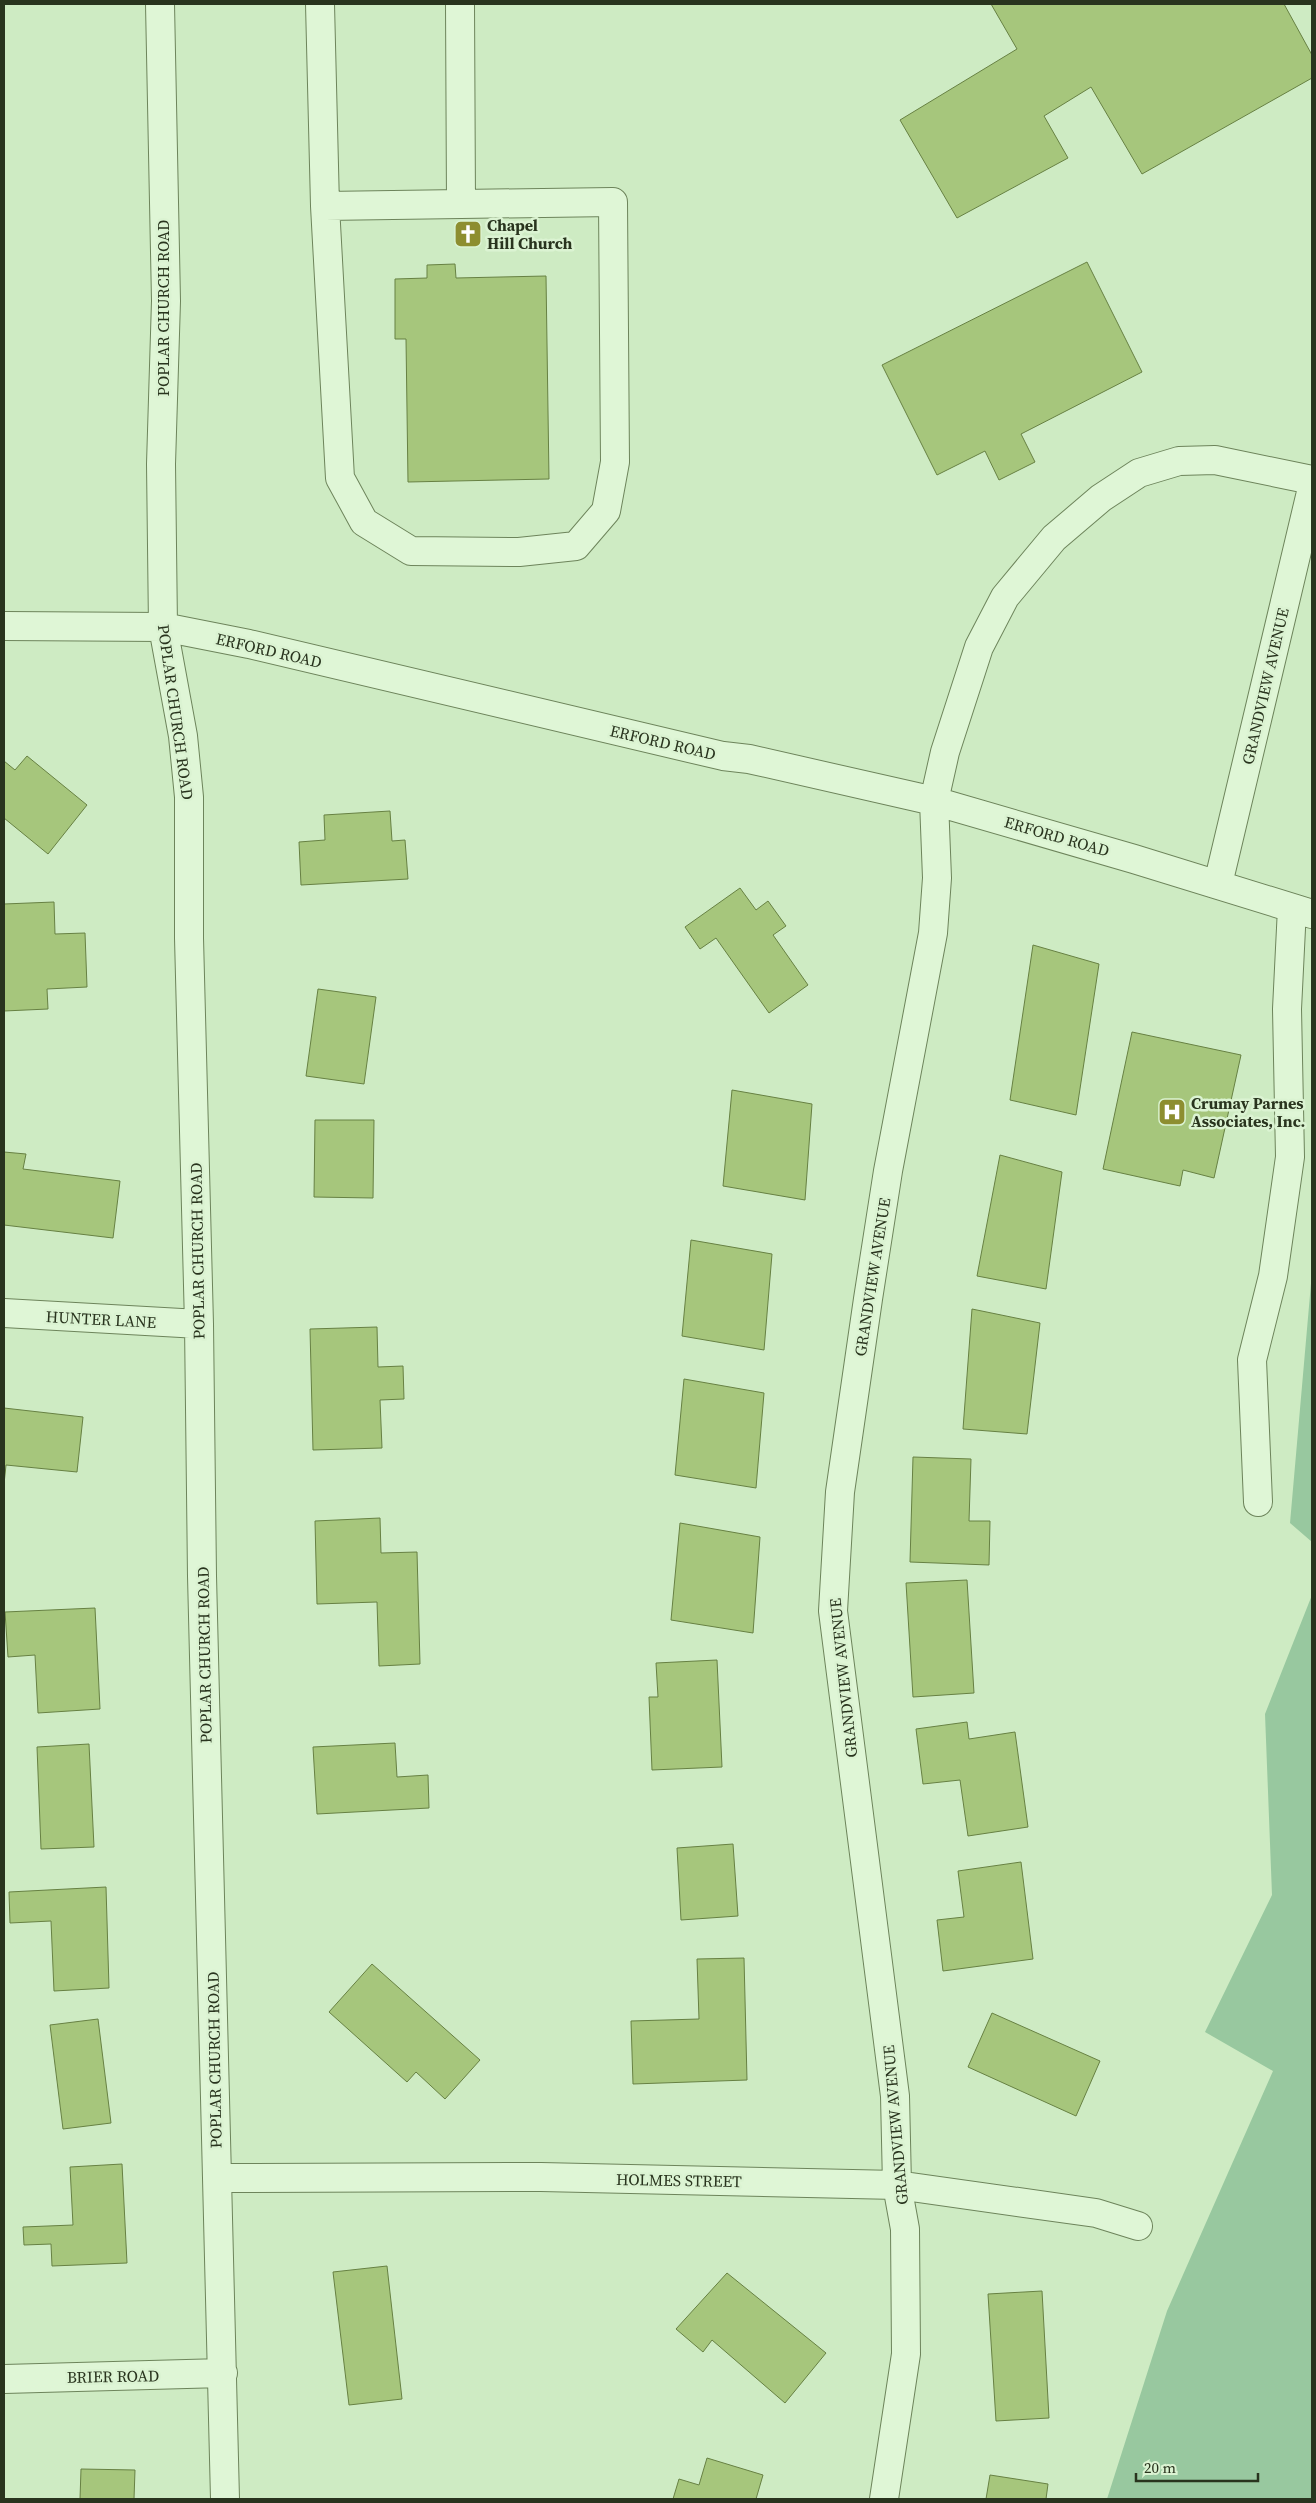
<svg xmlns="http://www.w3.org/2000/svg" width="1316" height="2503" viewBox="0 0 1316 2503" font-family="'Source Serif 4',serif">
<rect width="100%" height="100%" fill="#ceebc3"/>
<path fill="#98c89f" d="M1312,1272V1542L1290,1523Z
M1312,1595V2499H1107L1167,2311L1273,2071L1205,2032L1272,1895L1265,1714Z"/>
<path fill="#a6c67c" stroke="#678143" d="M991,4H1284L1312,55V78L1142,174L1091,87L1044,116L1068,158L957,218L900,120L1017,49Z
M1087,262L1142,372L1021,434L1035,462L999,480L985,451L937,475L882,365Z
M455,264L456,278L546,276L549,479L408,482L406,339H395V279L427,278V265Z
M27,756L87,805L48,854L4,818V761L15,770Z
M390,811L392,841L405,840L408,879L301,885L299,842L325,840L324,815Z
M740,888L756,910L768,901L786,926L773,935L808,985L769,1013L716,938L700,949L685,927Z
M54,902L55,934L85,933L87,987L47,989L48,1009L4,1011V904Z
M1033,945L1099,964L1076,1115L1010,1100Z
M318,989L376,997L364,1084L306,1076Z
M1132,1032L1241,1055L1214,1178L1183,1170L1180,1186L1103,1169Z
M732,1090L812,1104L805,1200L723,1186Z
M315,1120H374L373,1198L314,1197Z
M4,1152L26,1154L23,1169L120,1181L113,1238L4,1225Z
M1000,1155L1062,1172L1046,1289L977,1276Z
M691,1240L772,1254L764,1350L682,1336Z
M972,1309L1040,1323L1027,1434L963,1429Z
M377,1327L378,1367L403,1366L404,1399L380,1400L382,1448L313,1450L310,1329Z
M684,1379L764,1393L756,1488L675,1475Z
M4,1408L83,1417L77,1472L6,1465L4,1484Z
M913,1457L971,1459L969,1521H990L989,1565L910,1562Z
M380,1518L381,1553L417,1552L420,1664L379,1666L377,1602L317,1604L315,1521Z
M680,1523L760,1537L753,1633L671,1620Z
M967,1580L974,1693L913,1697L906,1583Z
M95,1608L100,1709L38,1713L35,1655L8,1657L5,1612Z
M717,1660L722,1767L652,1770L649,1697H658L656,1663Z
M967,1722L969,1739L1015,1732L1028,1827L968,1836L960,1780L923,1784L916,1729Z
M395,1743L397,1777L428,1775L429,1808L317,1814L313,1747Z
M89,1744L94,1847L41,1849L37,1747Z
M733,1844L738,1916L681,1920L677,1848Z
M1021,1862L1033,1959L943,1971L937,1920L964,1917L958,1871Z
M106,1887L109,1988L54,1991L51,1921L10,1923L9,1892Z
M744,1958L747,2080L633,2084L631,2021L699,2019L697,1959Z
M372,1964L480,2060L445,2099L416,2072L407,2082L329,2012Z
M992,2013L1100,2061L1076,2116L968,2067Z
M98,2019L111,2123L63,2129L50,2025Z
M122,2164L127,2263L52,2266L51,2244L24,2245L23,2227L73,2225L70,2167Z
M387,2266L402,2399L349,2405L333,2272Z
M727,2273L826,2353L785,2403L712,2340L703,2352L676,2329Z
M1042,2291L1049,2418L996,2421L988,2294Z
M707,2458L763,2475L756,2499H673L679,2479L699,2485Z
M81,2469L135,2470L134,2499H80Z
M990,2475L1048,2484L1046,2499H986Z"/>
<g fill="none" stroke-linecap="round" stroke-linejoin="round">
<defs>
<path id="minor" d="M160,4L166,301L161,464L163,627L183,736L189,797V938L199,1324L202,1576L225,2499
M320,4L325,206L340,478L364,522L411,551L519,552L576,546L606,511L615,462L613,202L461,204L460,4
M325,206L461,204
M4,626L163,627L249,644L723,756L749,759L934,801L1134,859L1312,914
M1218,884L1312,488
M4,1313L199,1324
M1258,1502L1252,1360L1273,1276L1290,1157L1287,1009L1292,908
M217,2178L541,2177L897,2185L1096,2213L1138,2226
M4,2379L223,2373
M884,2499L906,2354L905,2229L897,2185L895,2096L833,1611L840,1492L868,1299L888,1171L933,933L937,878L934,801L945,752L979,647L1005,597L1054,538L1101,498L1139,473L1179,461L1215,460L1312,480"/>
</defs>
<use href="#minor" stroke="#6d845b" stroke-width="30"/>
<use href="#minor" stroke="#dff6d6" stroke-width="28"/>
</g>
<defs>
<symbol id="church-square" viewBox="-11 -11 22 22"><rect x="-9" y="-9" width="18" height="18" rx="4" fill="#8d8e30" stroke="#dbf3d2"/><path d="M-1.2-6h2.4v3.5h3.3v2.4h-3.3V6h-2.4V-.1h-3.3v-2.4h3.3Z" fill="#fff"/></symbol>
<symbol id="hospital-square" viewBox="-11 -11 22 22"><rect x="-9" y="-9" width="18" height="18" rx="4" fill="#8d8e30" stroke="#dbf3d2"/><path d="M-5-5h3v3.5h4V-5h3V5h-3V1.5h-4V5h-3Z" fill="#fff"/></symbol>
</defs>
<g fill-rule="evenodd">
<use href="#church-square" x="452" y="218" width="32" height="32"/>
<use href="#hospital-square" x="1156" y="1096" width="32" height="32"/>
</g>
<g text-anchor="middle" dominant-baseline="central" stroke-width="5" stroke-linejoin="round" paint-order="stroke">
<g font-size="16" font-weight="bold" fill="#29341e" stroke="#dbf3d2" text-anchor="start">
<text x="487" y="225">Chapel<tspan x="487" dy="18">Hill Church</tspan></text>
<text x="1191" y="1103">Crumay Parnes<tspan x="1191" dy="18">Associates, Inc.</tspan></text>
</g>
<g font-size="16" fill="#29341e" stroke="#dbf3d2">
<text transform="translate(163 308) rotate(-90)">POPLAR CHURCH ROAD</text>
<text transform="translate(269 650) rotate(13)">ERFORD ROAD</text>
<text transform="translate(1265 686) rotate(-77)">GRANDVIEW AVENUE</text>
<text transform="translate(176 712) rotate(82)">POPLAR CHURCH ROAD</text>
<text transform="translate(663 742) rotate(13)">ERFORD ROAD</text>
<text transform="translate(1057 836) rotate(16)">ERFORD ROAD</text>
<text transform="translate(197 1251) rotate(-91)">POPLAR CHURCH ROAD</text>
<text transform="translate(872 1277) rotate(-81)">GRANDVIEW AVENUE</text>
<text transform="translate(101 1319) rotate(3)">HUNTER LANE</text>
<text transform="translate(204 1655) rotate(-91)">POPLAR CHURCH ROAD</text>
<text transform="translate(843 1678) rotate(-96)">GRANDVIEW AVENUE</text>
<text transform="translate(214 2060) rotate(-91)">POPLAR CHURCH ROAD</text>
<text transform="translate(895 2125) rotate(-95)">GRANDVIEW AVENUE</text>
<text transform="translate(679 2180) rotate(1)">HOLMES STREET</text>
<text transform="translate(113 2376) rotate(-1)">BRIER ROAD</text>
</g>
</g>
<rect width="1316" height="2503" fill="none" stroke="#29341e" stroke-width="10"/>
<path d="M1136 2473v8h122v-8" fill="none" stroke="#29341e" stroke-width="2.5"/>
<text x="1144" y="2473" font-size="15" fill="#29341e" stroke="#dbf3d2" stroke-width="4" paint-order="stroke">20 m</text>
</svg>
